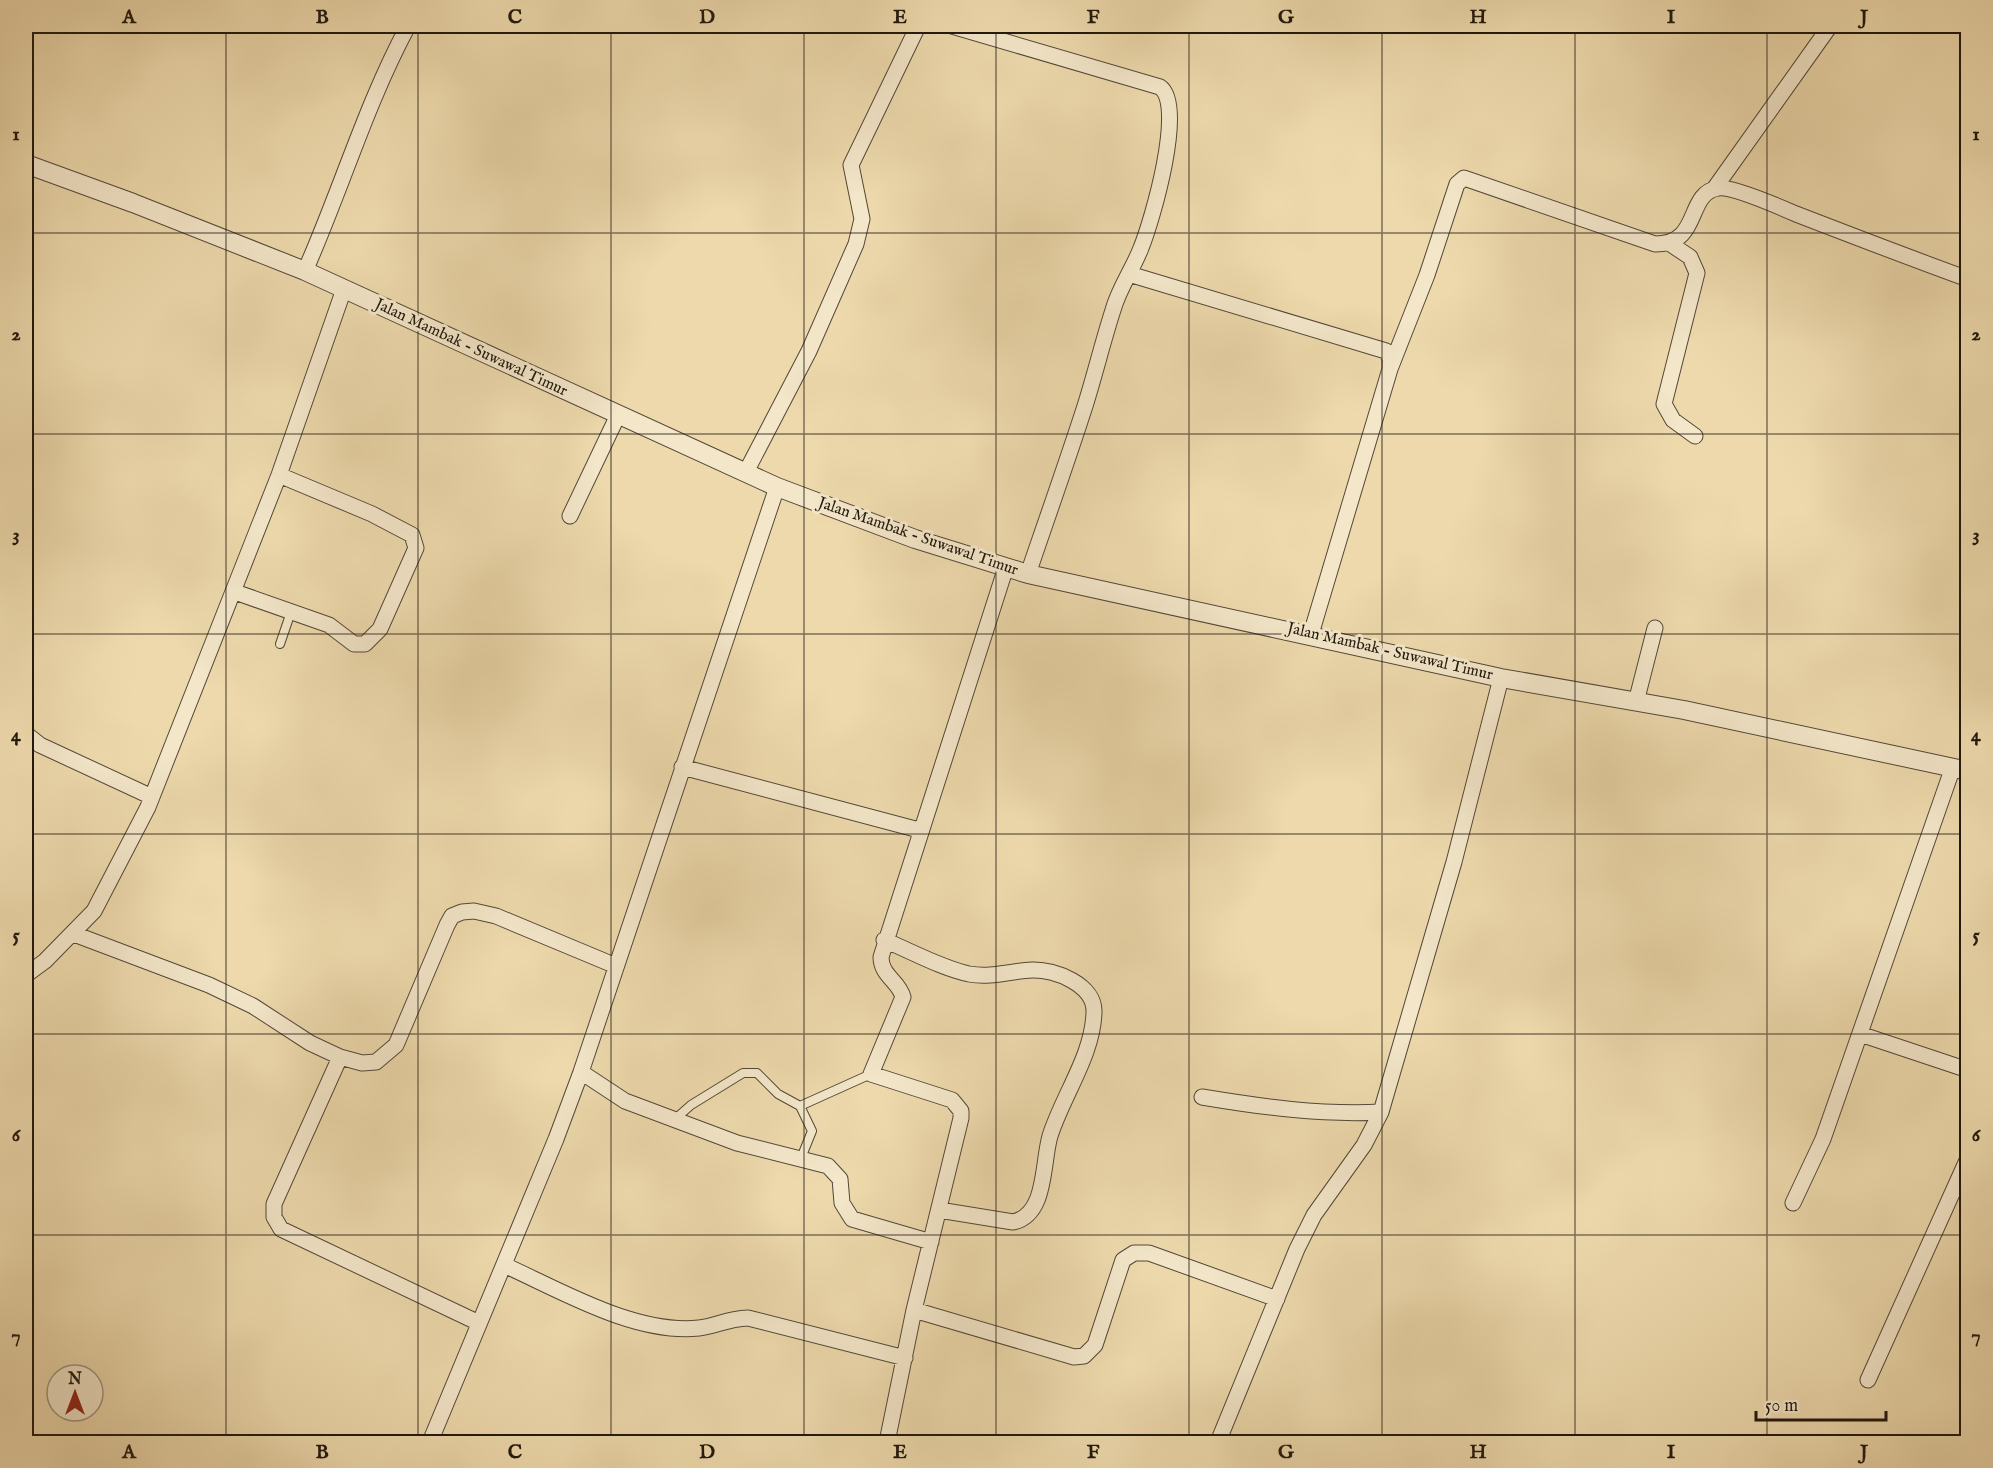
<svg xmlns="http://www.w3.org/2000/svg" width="1993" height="1468" viewBox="0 0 1993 1468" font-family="'IM FELL English',serif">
<rect width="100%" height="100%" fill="#edd9ac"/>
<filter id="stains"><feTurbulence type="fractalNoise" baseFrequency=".00333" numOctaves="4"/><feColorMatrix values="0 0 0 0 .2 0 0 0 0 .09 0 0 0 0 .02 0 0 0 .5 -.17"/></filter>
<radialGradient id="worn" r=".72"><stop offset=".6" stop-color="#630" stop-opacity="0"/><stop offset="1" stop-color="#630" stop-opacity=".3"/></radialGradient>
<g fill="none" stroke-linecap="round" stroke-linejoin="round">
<defs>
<path id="service" d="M280,644L291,612
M674,1120L691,1105L743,1073H757L778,1094L800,1106
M801,1158L812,1131L800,1106L871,1074"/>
<path id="minor" d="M952,26L1160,87C1186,105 1152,221 1141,248C1133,269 1119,288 1113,310C1103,341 1095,374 1085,406C1067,462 1047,518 1028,574
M1714,189L1830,26
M1669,243L1690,257L1697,273L1664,404L1673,420L1695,436
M305,271C341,190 366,104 408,26
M1129,274L1386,351L1390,358V369L1311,634
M1390,369L1427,275L1457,184L1464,178L1655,244C1702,244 1685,194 1718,188C1732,186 1780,207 1796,214C1853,236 1910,258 1968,279
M746,472L809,351L856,244L862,219L851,165L918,26
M570,516L618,415
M235,592L329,625L354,644H365L380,629L416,548L412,535L372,514L279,475
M1636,702L1655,628
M26,734L40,745L152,797
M682,767L919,830
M74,934L209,985L253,1006L310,1043L340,1057L362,1063L376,1062L396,1045L447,925L452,916L462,912L474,911L496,916L616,966
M884,940C911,951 941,968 969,974C992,978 1010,971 1032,970C1055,969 1095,985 1094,1012C1093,1055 1063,1095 1050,1136C1042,1163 1047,1215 1013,1222L939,1210
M26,975L45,961L94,911L148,807L279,475L344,289
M1860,1034L1968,1070
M340,1057L274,1204V1217L281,1229L479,1323
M581,1072L625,1101L737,1143L828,1166L840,1179L842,1203L852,1219L931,1242
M1202,1097C1262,1107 1320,1115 1381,1112
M1793,1203L1823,1139L1953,767
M504,1265C560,1290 635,1335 699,1328C716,1326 726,1319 748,1318L905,1358
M914,1310L1074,1357L1084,1356L1095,1345L1123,1260L1134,1253H1149L1277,1299
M1868,1380L1968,1158
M430,1442L556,1139L581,1072L777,487
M887,1442L914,1310L961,1118V1111L952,1100L871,1074L903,997C899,981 881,976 881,957L1006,567
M1218,1442L1297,1249L1314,1215L1364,1145L1381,1112L1454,862L1501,678"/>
<path id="tertiary" d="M26,164L133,203L305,271L777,487L915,539L1028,574L1501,678L1684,710L1968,771"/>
</defs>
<use href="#service" stroke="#534836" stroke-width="10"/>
<use href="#minor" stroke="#534836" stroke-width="17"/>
<use href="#tertiary" stroke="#534836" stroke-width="20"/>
<use href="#service" stroke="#f3e6c9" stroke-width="8"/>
<use href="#minor" stroke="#f3e6c9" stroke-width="15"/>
<use href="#tertiary" stroke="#f3e6c9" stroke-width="18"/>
</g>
<path fill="none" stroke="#20180e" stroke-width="1.5" stroke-opacity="0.55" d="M226,26V1442M418,26V1442M611,26V1442M804,26V1442M996,26V1442M1189,26V1442M1382,26V1442M1575,26V1442M1767,26V1442M26,233H1968M26,434H1968M26,634H1968M26,834H1968M26,1034H1968M26,1235H1968"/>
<g text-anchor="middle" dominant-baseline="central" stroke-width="6" stroke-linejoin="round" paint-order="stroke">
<g font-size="16" fill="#20180e" stroke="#f3e6c9">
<text transform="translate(471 348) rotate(25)">Jalan Mambak - Suwawal Timur</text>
<text transform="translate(918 537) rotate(19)">Jalan Mambak - Suwawal Timur</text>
<text transform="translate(1390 652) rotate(13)">Jalan Mambak - Suwawal Timur</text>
</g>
</g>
<rect width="1993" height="1468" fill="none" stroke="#edd9ac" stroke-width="66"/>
<g transform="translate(75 1393)"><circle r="28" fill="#f3e6c9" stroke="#9f947e" stroke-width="1.5"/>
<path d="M0-4.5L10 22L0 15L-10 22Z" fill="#8f2418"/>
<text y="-9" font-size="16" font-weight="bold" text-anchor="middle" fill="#20180e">N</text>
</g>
<path d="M1756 1411v9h130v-9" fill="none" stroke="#20180e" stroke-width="3"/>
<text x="1765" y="1411" font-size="18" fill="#20180e" stroke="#f3e6c9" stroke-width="4.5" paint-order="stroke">50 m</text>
<rect x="33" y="33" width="1927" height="1402" fill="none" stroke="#20180e" stroke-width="2"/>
<g font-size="20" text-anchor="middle" font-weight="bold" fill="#20180e">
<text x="129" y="23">A</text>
<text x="322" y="23">B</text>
<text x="515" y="23">C</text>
<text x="707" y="23">D</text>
<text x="900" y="23">E</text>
<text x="1093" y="23">F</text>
<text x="1286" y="23">G</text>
<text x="1478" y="23">H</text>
<text x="1671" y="23">I</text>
<text x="1864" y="23">J</text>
<text x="16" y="140">1</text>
<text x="1976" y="140">1</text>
<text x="16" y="340">2</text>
<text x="1976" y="340">2</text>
<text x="16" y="541">3</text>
<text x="1976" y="541">3</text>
<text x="16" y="741">4</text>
<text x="1976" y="741">4</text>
<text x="16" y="941">5</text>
<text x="1976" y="941">5</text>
<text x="16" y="1141">6</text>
<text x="1976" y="1141">6</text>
<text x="16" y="1342">7</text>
<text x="1976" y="1342">7</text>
<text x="129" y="1458">A</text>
<text x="322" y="1458">B</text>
<text x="515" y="1458">C</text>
<text x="707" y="1458">D</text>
<text x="900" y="1458">E</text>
<text x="1093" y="1458">F</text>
<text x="1286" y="1458">G</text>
<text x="1478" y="1458">H</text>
<text x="1671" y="1458">I</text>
<text x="1864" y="1458">J</text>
</g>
<rect width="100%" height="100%" filter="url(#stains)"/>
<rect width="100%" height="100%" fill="url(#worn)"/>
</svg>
